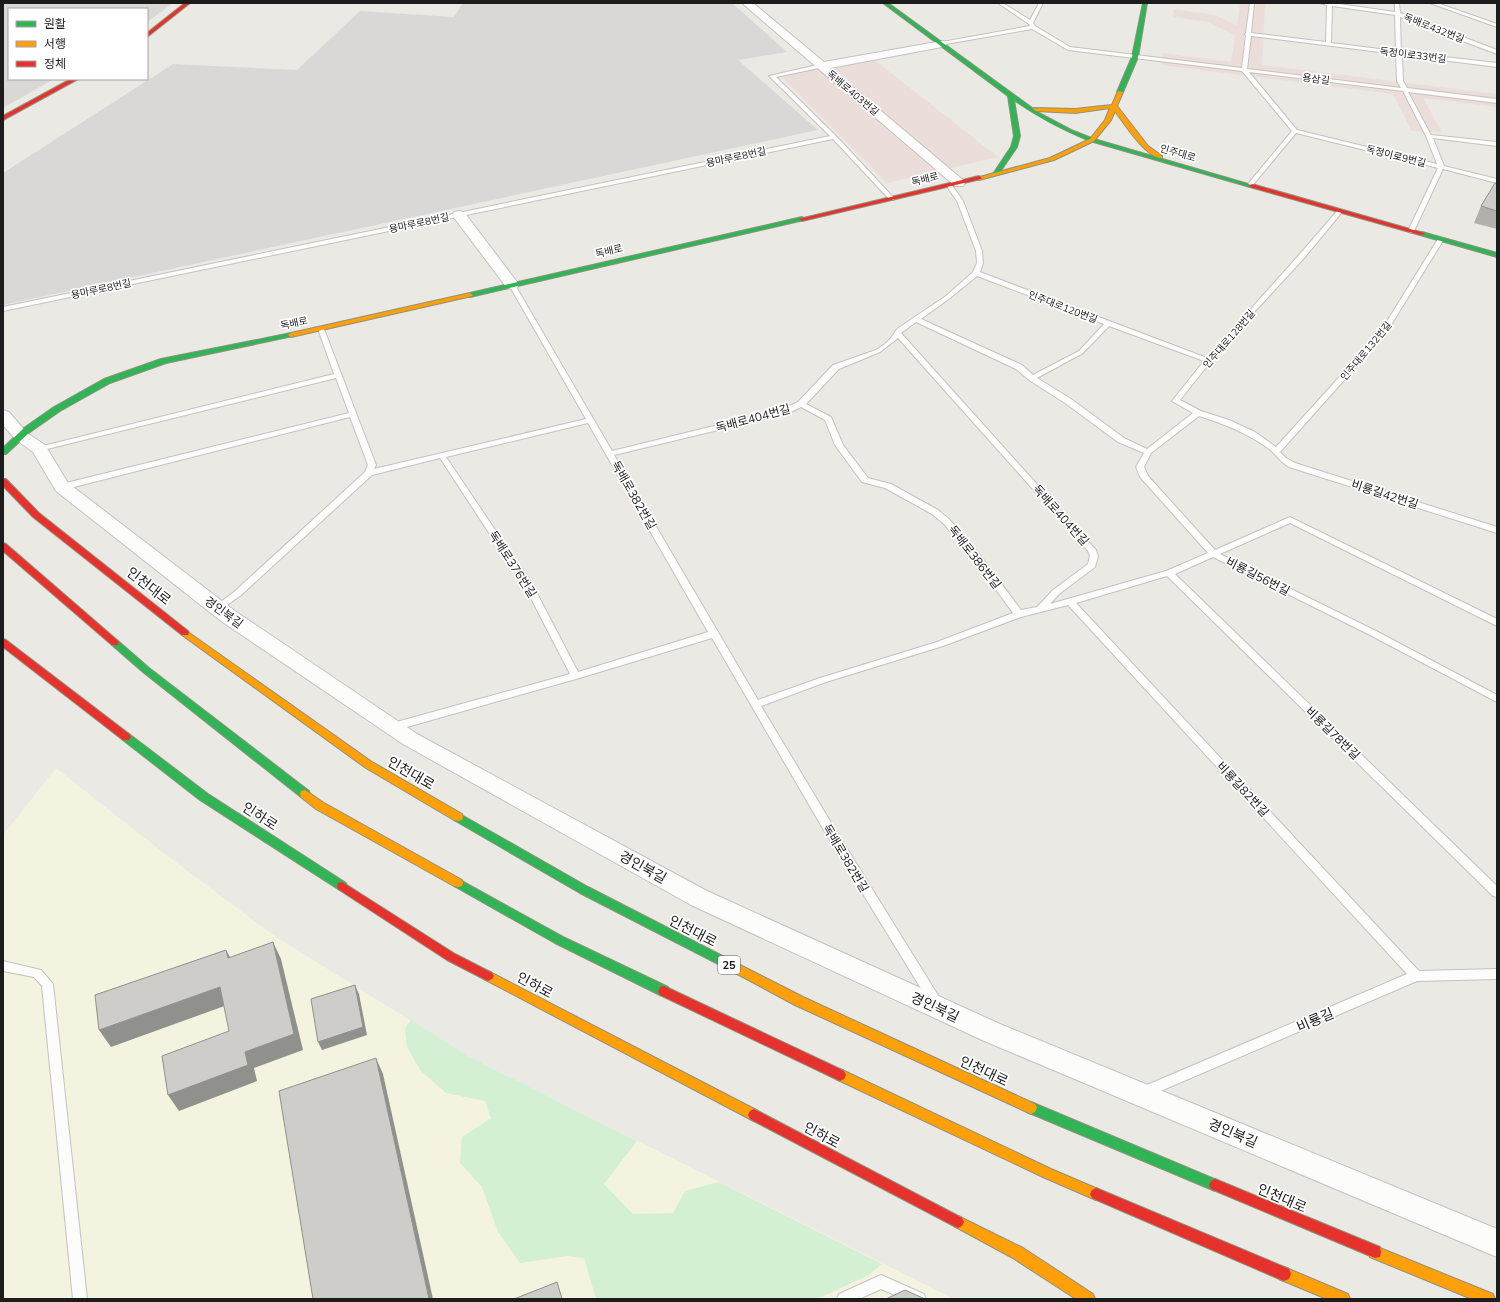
<svg xmlns="http://www.w3.org/2000/svg" width="1500" height="1302" viewBox="0 0 1500 1302" font-family="Mulish,'Noto Sans KR',sans-serif">
<rect width="100%" height="100%" fill="#eae9e4"/>
<path fill="#d9d8d6" d="M3,3H173L147,22V9H9V79H54L3,108Z
M463,3H732L787,52L738,60L818,130L3,305V173L173,64L297,70L360,11L454,17Z"/>
<path fill="#ebdeda" d="M1240,3H1265L1262,65L1497,94V107L1423,98L1442,132L1412,131L1393,94L1161,65L1163,53L1231,62L1235,36L1208,22L1173,17L1174,9L1215,15L1237,26Z
M872,58L998,157L887,183L781,76Z"/>
<path fill="#f3f3df" d="M56,768L165,854L273,935L466,1055L954,1299H3V835Z"/>
<path fill="#d3f0d5" d="M411,1020L466,1055L637,1141L604,1184L633,1214L673,1213L685,1191L719,1182L882,1264L869,1275L817,1299H596L584,1258L567,1256L520,1263L498,1232L482,1187L460,1163L462,1137L491,1118L485,1101L446,1093L421,1071L407,1047L405,1028Z"/>
<g fill="none" stroke-linecap="round" stroke-linejoin="round">
<defs>
<path id="lane" d="M998,3H1003L1030,20L1039,3H1043L1033,23L1035,26L1070,47L1242,68L1246,35L1245,34L1246,33L1250,3H1254L1251,33L1326,42L1327,5L1320,3H1332L1395,12V3H1399L1400,13L1497,50V54L1400,17L1401,52L1497,63V67L1402,55L1403,81L1407,88L1497,99V103L1408,92L1431,135L1497,142V146L1433,138L1444,166L1497,179V183L1443,169L1414,231L1411,233L1408,231L1438,168L1296,133L1252,186H1248V184L1292,131L1242,71L1068,50L1032,29L940,45L939,44L942,42L1030,26L1029,24ZM1332,6L1395,15L1396,51L1331,43ZM1251,36L1396,54L1397,81L1401,88L1247,69ZM1249,72L1403,91L1426,136L1437,164L1297,130Z
M1430,3H1437L1497,24V27Z
M822,64L825,66L824,67L776,77L836,136L894,198V200H890L833,139L3,311V307L830,136L769,76Z
M947,184H951L963,201L982,251L983,263L980,272L1207,358L1300,254L1338,210H1342V212L1305,257L1223,346L1180,400L1201,411L1229,420L1255,432L1276,447L1381,331L1438,239L1443,238L1444,239L1386,333L1280,452L1286,458L1295,463L1497,527V533L1289,467C1279,461 1277,455 1269,449C1248,433 1224,424 1199,416L1151,453L1144,467L1148,476L1215,550L1290,517L1497,619V626L1290,523L1220,554L1376,631L1497,695V702L1370,635L1213,557L1175,574L1497,886V897L1493,896L1167,576L1076,603L1419,971L1497,969V979L1417,981L1144,1098L1140,1096L1138,1092L1140,1088L1407,974L1068,605L1021,617L943,646L826,682L761,706L830,821L939,997L941,1001L939,1005L935,1006L931,1005L822,827L712,638L576,679L393,731L390,730L388,727L390,724L393,723L570,674L521,579L510,565L440,458L372,475L240,596L217,612L213,609L214,607L234,592L365,472L368,465L350,417L62,490L58,487L62,484L349,413L336,378L39,451L35,449L39,447L334,374L318,329L321,327L324,329L376,465L374,469L586,419L509,285L512,283L515,285L612,451L783,409L798,402L833,365L876,350L885,344L891,338L897,329L946,296L973,272L977,263L976,251L957,201L946,185ZM977,276L1104,324L1079,351L1033,375L1022,365L921,319L950,298ZM916,322L1016,369L1029,380L1065,403L1118,442L1144,453L1136,467L1140,477L1208,553L1166,571L1050,604L1059,594L1095,567L1098,556L1096,550L901,333ZM1109,326L1204,361L1172,401L1193,413L1147,449L1124,438L1071,399L1037,378L1083,353ZM898,338L1088,551L1090,556L1088,564L1053,590L1037,607L1021,610L979,554L950,520L938,510L891,484L868,478L843,445L831,417L806,404L839,369L880,352ZM801,407L825,420L835,445L862,482L885,488L932,514L944,524L973,558L1013,613L937,642L820,678L758,700L614,455L789,413ZM588,423L708,632L578,672L529,578L516,561L446,457Z
M3,961L41,970L53,984L87,1299H73L42,986L34,977L3,971Z
M881,1275L924,1294L926,1299H904L881,1289L859,1299H837L839,1294Z"/>
<path id="street" d="M742,3H753L824,62L942,41L946,42L947,44L942,47L830,68L963,180L965,183L963,186H955Z
M459,211L464,212L517,282L519,285L517,288L512,289L507,288L452,215L454,212Z
M3,410L9,412L27,433L45,445L68,483L235,611L417,734L707,891L1000,1024L1497,1229V1257L982,1040L691,905L403,744L221,621L56,491L33,452L15,439L3,425Z"/>
<path id="fast" d="M883,3H888L1039,113L1071,130L1094,139L1255,186L1250,187L1090,141C1063,130 1038,117 1014,100L1020,136L1017,147L998,175H994L993,174L1011,147L1014,136L1008,96Z
M1143,3H1147L1138,57L1123,92L1118,93L1117,92L1132,57Z
M802,217L805,219L804,220L470,297L467,295L470,293Z
M1422,232L1497,253V257L1420,235V233Z
M291,333L293,334V336L166,363L110,383L60,411L30,432L6,454H3V448L24,428L54,407L104,379L161,359Z
M115,640L118,641L149,668L309,791L310,794L309,797L305,798L301,797L143,672L112,645L111,643L112,641Z
M126,733L129,734L208,794L346,883L347,886L346,889L342,890L338,889L200,800L123,740L121,737L123,734Z
M458,813L588,887L736,963L738,966L736,969L732,971L728,969L580,893L454,820L453,817L454,814Z
M458,879L563,937L668,987L670,991L668,995L664,996L660,995L555,943L454,886L453,883L454,880Z
M1031,1102L1219,1181L1221,1185L1219,1189L1215,1191L1027,1112L1025,1108L1027,1104Z"/>
<path id="slow" d="M1118,91L1123,92L1117,106L1148,146L1162,156V158C1147,159 1123,122 1115,111L1111,120L1094,141L1054,160L979,180L976,178L1050,158L1090,139L1105,120L1110,108L1075,113L1036,111L1033,109L1034,108L1075,109L1112,105Z
M470,293L473,295L472,296L291,337L288,335L291,333Z
M185,630L372,762L462,814L463,817L462,820L458,821L454,820L366,768L182,635L181,633Z
M305,790L324,803L462,880L463,883L462,886L458,887L454,886L316,809L301,797L300,794L301,791Z
M732,961L803,997L1035,1104L1037,1108L1035,1112L1031,1114L1027,1112L795,1005L728,969L726,966L728,963Z
M488,971L758,1111L760,1115L758,1119L754,1121L750,1119L484,979L482,976L484,973Z
M840,1069L1051,1169L1100,1190L1102,1194L1100,1198L1096,1200L1043,1177L836,1079L834,1075L836,1071Z
M958,1216L1023,1248L1093,1294L1095,1299H1076L1013,1258L954,1226L952,1222L954,1218Z
M1375,1246L1493,1294L1495,1299H1472L1370,1257L1369,1252L1370,1247Z
M1284,1267L1348,1294L1350,1299H1327L1279,1279L1277,1274L1279,1269Z"/>
<path id="jam" d="M185,3H190L147,37V33Z
M71,79H78L3,120V116Z
M979,176L982,178L981,179L802,221L799,219Z
M1252,184L1424,233L1425,234L1420,235L1250,187L1249,186Z
M3,479H6L39,513L188,631L189,633L188,635H182L33,517L3,486Z
M3,543L6,544L118,641L119,643L118,645H112L3,551Z
M3,639L6,640L129,734L131,737L129,740H123L3,647Z
M342,882L455,954L492,973L494,976L492,979L488,981L484,979L447,960L338,889L337,886L338,883Z
M664,986L844,1071L846,1075L844,1079L840,1081L836,1079L660,995L658,991L660,987Z
M754,1109L962,1218L964,1222L962,1226L958,1228L954,1226L750,1119L748,1115L750,1111Z
M1215,1179L1380,1247L1381,1252L1380,1257L1375,1258L1211,1189L1209,1185L1211,1181Z
M1096,1188L1289,1269L1291,1274L1289,1279L1284,1281L1092,1198L1090,1194L1092,1190Z"/>
</defs>
<use href="#lane" stroke="#c3c2c0" stroke-width="2"/>
<use href="#street" stroke="#c3c2c0" stroke-width="2"/>
<use href="#fast" stroke="#8f927e" stroke-width="2"/>
<use href="#slow" stroke="#8f927e" stroke-width="2"/>
<use href="#jam" stroke="#8f927e" stroke-width="2"/>
<use href="#lane" fill="#fcfcfb" fill-rule="evenodd"/>
<use href="#street" fill="#fcfcfb" fill-rule="evenodd"/>
<use href="#fast" fill="#30b455" fill-rule="evenodd"/>
<use href="#slow" fill="#ff9f0a" fill-rule="evenodd"/>
<use href="#jam" fill="#e5322d" fill-rule="evenodd"/>
</g>
<path fill="#b1b0ad" d="M1497,184V229L1474,223L1481,206Z"/>
<path fill="#90908d" d="M273,942L281,959L303,1050L254,1068L257,1081L179,1111L168,1095L245,1052Z
M226,950L235,966L228,958Z
M355,985L359,994L367,1035L322,1050L318,1042Z
M220,987L230,1004L111,1047L99,1030Z
M376,1058L383,1074L433,1299H429Z"/>
<path fill="#cecdc9" stroke="#90908d" d="M1495,183L1497,184V211L1481,206Z
M273,942L294,1034L245,1052L248,1065L168,1095L162,1056L229,1031L220,987L99,1030L95,995L226,950L228,958Z
M355,985L363,1027L318,1042L311,999Z
M376,1058L429,1299H313L279,1091Z
M557,1282L562,1299H514Z
M905,1290L925,1299H886Z"/>
<g text-anchor="middle" dominant-baseline="central" stroke-width="3.5" stroke-linejoin="round" paint-order="stroke">
<g font-size="10" fill="#1c1c1c" stroke="#fff">
<text transform="translate(1434 28) rotate(21)">독배로432번길</text>
<text transform="translate(1413 55) rotate(7)">독정이로33번길</text>
<text transform="translate(1316 79) rotate(7)">용삼길</text>
<text transform="translate(853 93) rotate(40)">독배로403번길</text>
<text transform="translate(1178 153) rotate(16)">인주대로</text>
<text transform="translate(1396 156) rotate(14)">독정이로9번길</text>
<text transform="translate(736 157) rotate(-12)">용마루로8번길</text>
<text transform="translate(925 179) rotate(-14)">독배로</text>
<text transform="translate(419 223) rotate(-12)">용마루로8번길</text>
<text transform="translate(609 251) rotate(-13)">독배로</text>
<text transform="translate(101 289) rotate(-12)">용마루로8번길</text>
<text transform="translate(1063 307) rotate(21)">인주대로120번길</text>
<text transform="translate(294 323) rotate(-12)">독배로</text>
<text transform="translate(1229 339) rotate(-49)">인주대로128번길</text>
<text transform="translate(1366 351) rotate(-50)">인주대로132번길</text>
</g>
<rect fill="#fff" stroke="#606060" stroke-width="1" x="718" y="956" width="22" height="18" rx="3"/>
<g font-size="11" font-weight="bold" fill="#1c1c1c">
<text x="729" y="965">25</text>
</g>
<g font-size="12" fill="#1c1c1c" stroke="#fff">
<text transform="translate(753 418) rotate(-15)">독배로404번길</text>
<text transform="translate(1385 494) rotate(18)">비룡길42번길</text>
<text transform="translate(634 495) rotate(60)">독배로382번길</text>
<text transform="translate(1061 515) rotate(48)">독배로404번길</text>
<text transform="translate(975 557) rotate(52)">독배로386번길</text>
<text transform="translate(513 564) rotate(57)">독배로376번길</text>
<text transform="translate(1258 576) rotate(27)">비룡길56번길</text>
<text transform="translate(224 612) rotate(36)">경인북길</text>
<text transform="translate(1333 733) rotate(44)">비룡길78번길</text>
<text transform="translate(1243 789) rotate(47)">비룡길82번길</text>
<text transform="translate(846 858) rotate(59)">독배로382번길</text>
</g>
<g font-size="14" fill="#1c1c1c" stroke="#fff">
<text transform="translate(149 586) rotate(38)">인천대로</text>
<text transform="translate(411 773) rotate(30)">인천대로</text>
<text transform="translate(260 816) rotate(33)">인하로</text>
<text transform="translate(643 867) rotate(29)">경인북길</text>
<text transform="translate(693 931) rotate(27)">인천대로</text>
<text transform="translate(535 985) rotate(28)">인하로</text>
<text transform="translate(935 1007) rotate(25)">경인북길</text>
<text transform="translate(1315 1020) rotate(-23)">비룡길</text>
<text transform="translate(984 1071) rotate(25)">인천대로</text>
<text transform="translate(1233 1133) rotate(23)">경인북길</text>
<text transform="translate(822 1135) rotate(28)">인하로</text>
<text transform="translate(1282 1198) rotate(23)">인천대로</text>
</g>
</g>
<rect width="1500" height="1302" fill="none" stroke="#1c1c1c" stroke-width="8"/>
<rect x="8" y="8" width="140" height="72" fill="#ffffff" stroke="#a4a4a4"/>
<rect x="16" y="21" width="20" height="6" fill="#30b455" stroke="#a4a4a4"/>
<text x="44" y="28" font-size="12" fill="#1c1c1c">원활</text>
<rect x="16" y="41" width="20" height="6" fill="#ff9f0a" stroke="#a4a4a4"/>
<text x="44" y="48" font-size="12" fill="#1c1c1c">서행</text>
<rect x="16" y="61" width="20" height="6" fill="#e5322d" stroke="#a4a4a4"/>
<text x="44" y="68" font-size="12" fill="#1c1c1c">정체</text>
</svg>
